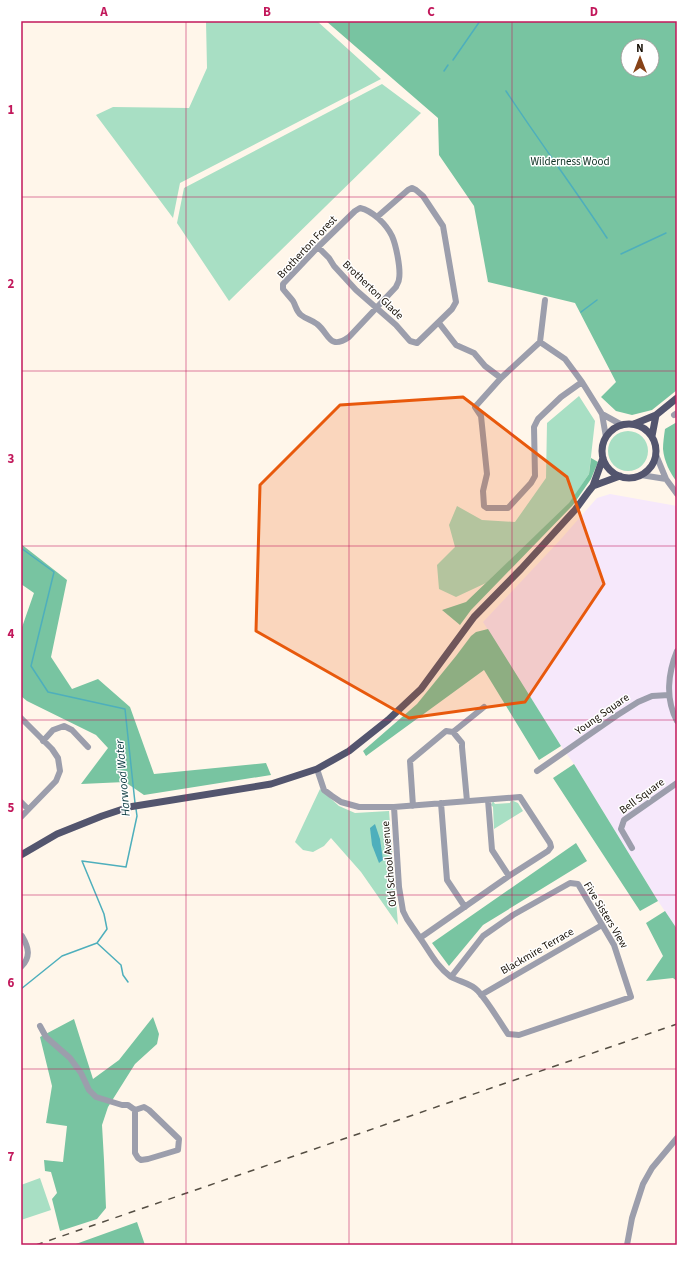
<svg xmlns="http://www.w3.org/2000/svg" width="698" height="1266" viewBox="0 0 698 1266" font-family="'Source Sans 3',sans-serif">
<rect width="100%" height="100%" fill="#fff6ea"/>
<path fill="#f6e8fb" d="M610,494L677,506V929L658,901L574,764L561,746L483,622L560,540L597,498Z"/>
<path fill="#a8dfc4" d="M206,21H317L381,79L180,183L173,218L96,115L113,107L189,108L207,68Z
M382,84L421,113L229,301L177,223L184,188Z
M579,396L595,421L589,474L569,504L486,583L456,597L439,589L437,565L455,547L449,525L457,506L482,520L515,522L546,478L547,423Z
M608 451a20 20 0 1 1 40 0a20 20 0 1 1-40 0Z
M320,789L339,806L355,813L389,811L398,925L361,872L331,838L324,846L313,852L303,850L295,842Z
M511,800L518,803L523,811L494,829L493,807L491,805L493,801L495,804L510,803Z
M40,1178L51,1210L21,1220V1185Z"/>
<path fill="#78c4a1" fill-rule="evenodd" d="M326,21H677V390L652,410L632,415L616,411L601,397L616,382L575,303L488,282L474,206L439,155L438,118ZM628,46H652V70H628Z
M677,422V482C670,473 664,461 663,449C663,443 664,436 665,429Z
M591,458L598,462L591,479L573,505L471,610L460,625L442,610L466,602L569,503L589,474Z
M21,544L67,580L51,657L72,689L98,679L130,707L154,774L266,763L271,775L144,795L125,782L81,784L108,748L96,735L27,701L21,696V630L34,593L21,584Z
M488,629L561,746L539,760L484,670L366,756L363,751L417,704L456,656L471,636L476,632Z
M574,764L658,901L640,911L553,778Z
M576,843L587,861L483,925L449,966L432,943Z
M665,911L677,929V981L673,978L646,981L663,956L646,923Z
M153,1017L159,1034L157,1044L135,1064L108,1107L102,1125L104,1160L106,1208L97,1219L60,1231L52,1199L57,1193L51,1172L45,1171L44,1160L63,1162L67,1126L46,1123L52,1086L40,1037L74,1019L93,1079L119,1060Z
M137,1222L145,1245H73Z"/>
<path fill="#4eafbc" d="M375,824L380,839L383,860L379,863L372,845L370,828Z"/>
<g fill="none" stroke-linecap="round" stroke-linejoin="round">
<path stroke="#4eafbc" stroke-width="1.5" d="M453,60L480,21
M444,71L448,65
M506,91C539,141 574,188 607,238
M621,254L666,233
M581,312L597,300
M21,548L54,572L31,666L48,692L125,709L135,803
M97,943L121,965L123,975L128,982
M21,989L62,956L97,943L107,929L104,914L82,861L126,867L137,816L136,809"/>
<path stroke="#9c9eac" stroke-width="6" d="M360,208C373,211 386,224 392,236C396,245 401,269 399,279C399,282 397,284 396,287L349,337C329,351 329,333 317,324C312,320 306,319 301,315C296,311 296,306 293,301C290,297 286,293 283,289V284L318,247L355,211Z
M318,247L329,258L334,266L356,290L396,325L410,341L417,343L452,309L456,302L443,226L423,196L416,190L412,188L408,190L377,217
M439,323L456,345L474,353L485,366L501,378
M540,342L545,300
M582,382L561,397L538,419L534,427L535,476L531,483L508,508H487L484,506L483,491L487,474L481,416L475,407L501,378L540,342L565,359L582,382L602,414L606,437
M602,414L622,425
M674,415L677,413
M656,455L666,479L677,494
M641,475L666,479
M677,651C668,673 665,699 677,721
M21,718L52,749L58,758L60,771L56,781L21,817
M453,732L484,707
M43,741L53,730L64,726L72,730L88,747
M317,769L324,790L332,796L341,802L359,807H394L520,797L550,843L551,847L548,851L509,876L420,938L407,919L403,911L399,887L394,807
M537,771L616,716L638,702L652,696L669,695
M488,800L492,850L509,876
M21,802L28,809
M441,803L447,880L465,907
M413,806L410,761L446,731L453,732L462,743V747L467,801
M632,848L621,829L624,820L677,783
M420,938C430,952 437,967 451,977C460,982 471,983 478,991C489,1003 499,1021 508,1034L519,1035L631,997L614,945L578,884L570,883L513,915L483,936L451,977
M21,967C31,957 29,948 22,936
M481,995L602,925
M40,1026L46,1037L70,1058L81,1073L89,1090L96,1097L122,1105H128L135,1110V1153L138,1158L141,1160L148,1159L178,1150L179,1139L149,1110L144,1107L135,1110
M627,1245L632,1218L643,1184L652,1168L677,1138"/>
<path stroke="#53556e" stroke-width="7" d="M602 451a27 27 0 1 1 54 0a27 27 0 1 1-54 0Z
M634,424L656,415L677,398
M652,436L656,415
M593,486L620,476
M21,855L57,834L102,816L129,807L271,784L317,769L349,751L388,720L421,689L474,617L521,569L575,510L589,491L593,486L603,458"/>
<path stroke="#554e43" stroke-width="1.5" stroke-dasharray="7 7" stroke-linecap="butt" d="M36,1245L677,1024"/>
</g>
<path fill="#e8590c" fill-opacity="0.2" stroke="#e8590c" stroke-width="3" stroke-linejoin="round" d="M463,397L567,477L604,584L525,702L409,718L256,631L260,485L340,405Z"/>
<path fill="none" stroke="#c2185b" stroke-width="1" stroke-opacity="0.55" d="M186,21V1245M349,21V1245M512,21V1245M21,197H677M21,371H677M21,546H677M21,720H677M21,895H677M21,1069H677"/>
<g text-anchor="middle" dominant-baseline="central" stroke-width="3" stroke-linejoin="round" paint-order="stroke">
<g font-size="11" fill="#0e3123" stroke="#fff">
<text x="570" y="161">Wilderness Wood</text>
</g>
<g font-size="11" fill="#150e04" stroke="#fff">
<text transform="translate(307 247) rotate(-47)">Brotherton Forest</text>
<text transform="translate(373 290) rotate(44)">Brotherton Glade</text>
<text transform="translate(602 714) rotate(-35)">Young Square</text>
<text transform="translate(642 796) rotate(-36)">Bell Square</text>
<text transform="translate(389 864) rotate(-95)">Old School Avenue</text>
<text transform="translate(606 915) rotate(59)">Five Sisters View</text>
<text transform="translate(537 951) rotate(-30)">Blackmire Terrace</text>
</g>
<g font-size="12" font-style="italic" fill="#03343a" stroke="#fff">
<text transform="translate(123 778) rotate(-95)">Harwood Water</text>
</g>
</g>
<rect width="698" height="1266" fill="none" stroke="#ffffff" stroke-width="44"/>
<g transform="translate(640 58)"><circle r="19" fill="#ffffff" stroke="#a19f9b"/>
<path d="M0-3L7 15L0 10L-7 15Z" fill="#874318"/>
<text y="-6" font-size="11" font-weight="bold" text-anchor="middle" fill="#150e04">N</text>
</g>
<rect x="22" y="22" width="654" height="1222" fill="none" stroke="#c2185b" stroke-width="1.5"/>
<g font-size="13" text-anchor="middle" font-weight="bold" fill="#c2185b">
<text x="104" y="16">A</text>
<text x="267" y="16">B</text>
<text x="431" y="16">C</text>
<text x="594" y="16">D</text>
<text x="11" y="114">1</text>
<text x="11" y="288">2</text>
<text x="11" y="463">3</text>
<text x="11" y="638">4</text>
<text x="11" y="812">5</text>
<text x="11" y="987">6</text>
<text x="11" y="1161">7</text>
</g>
</svg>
